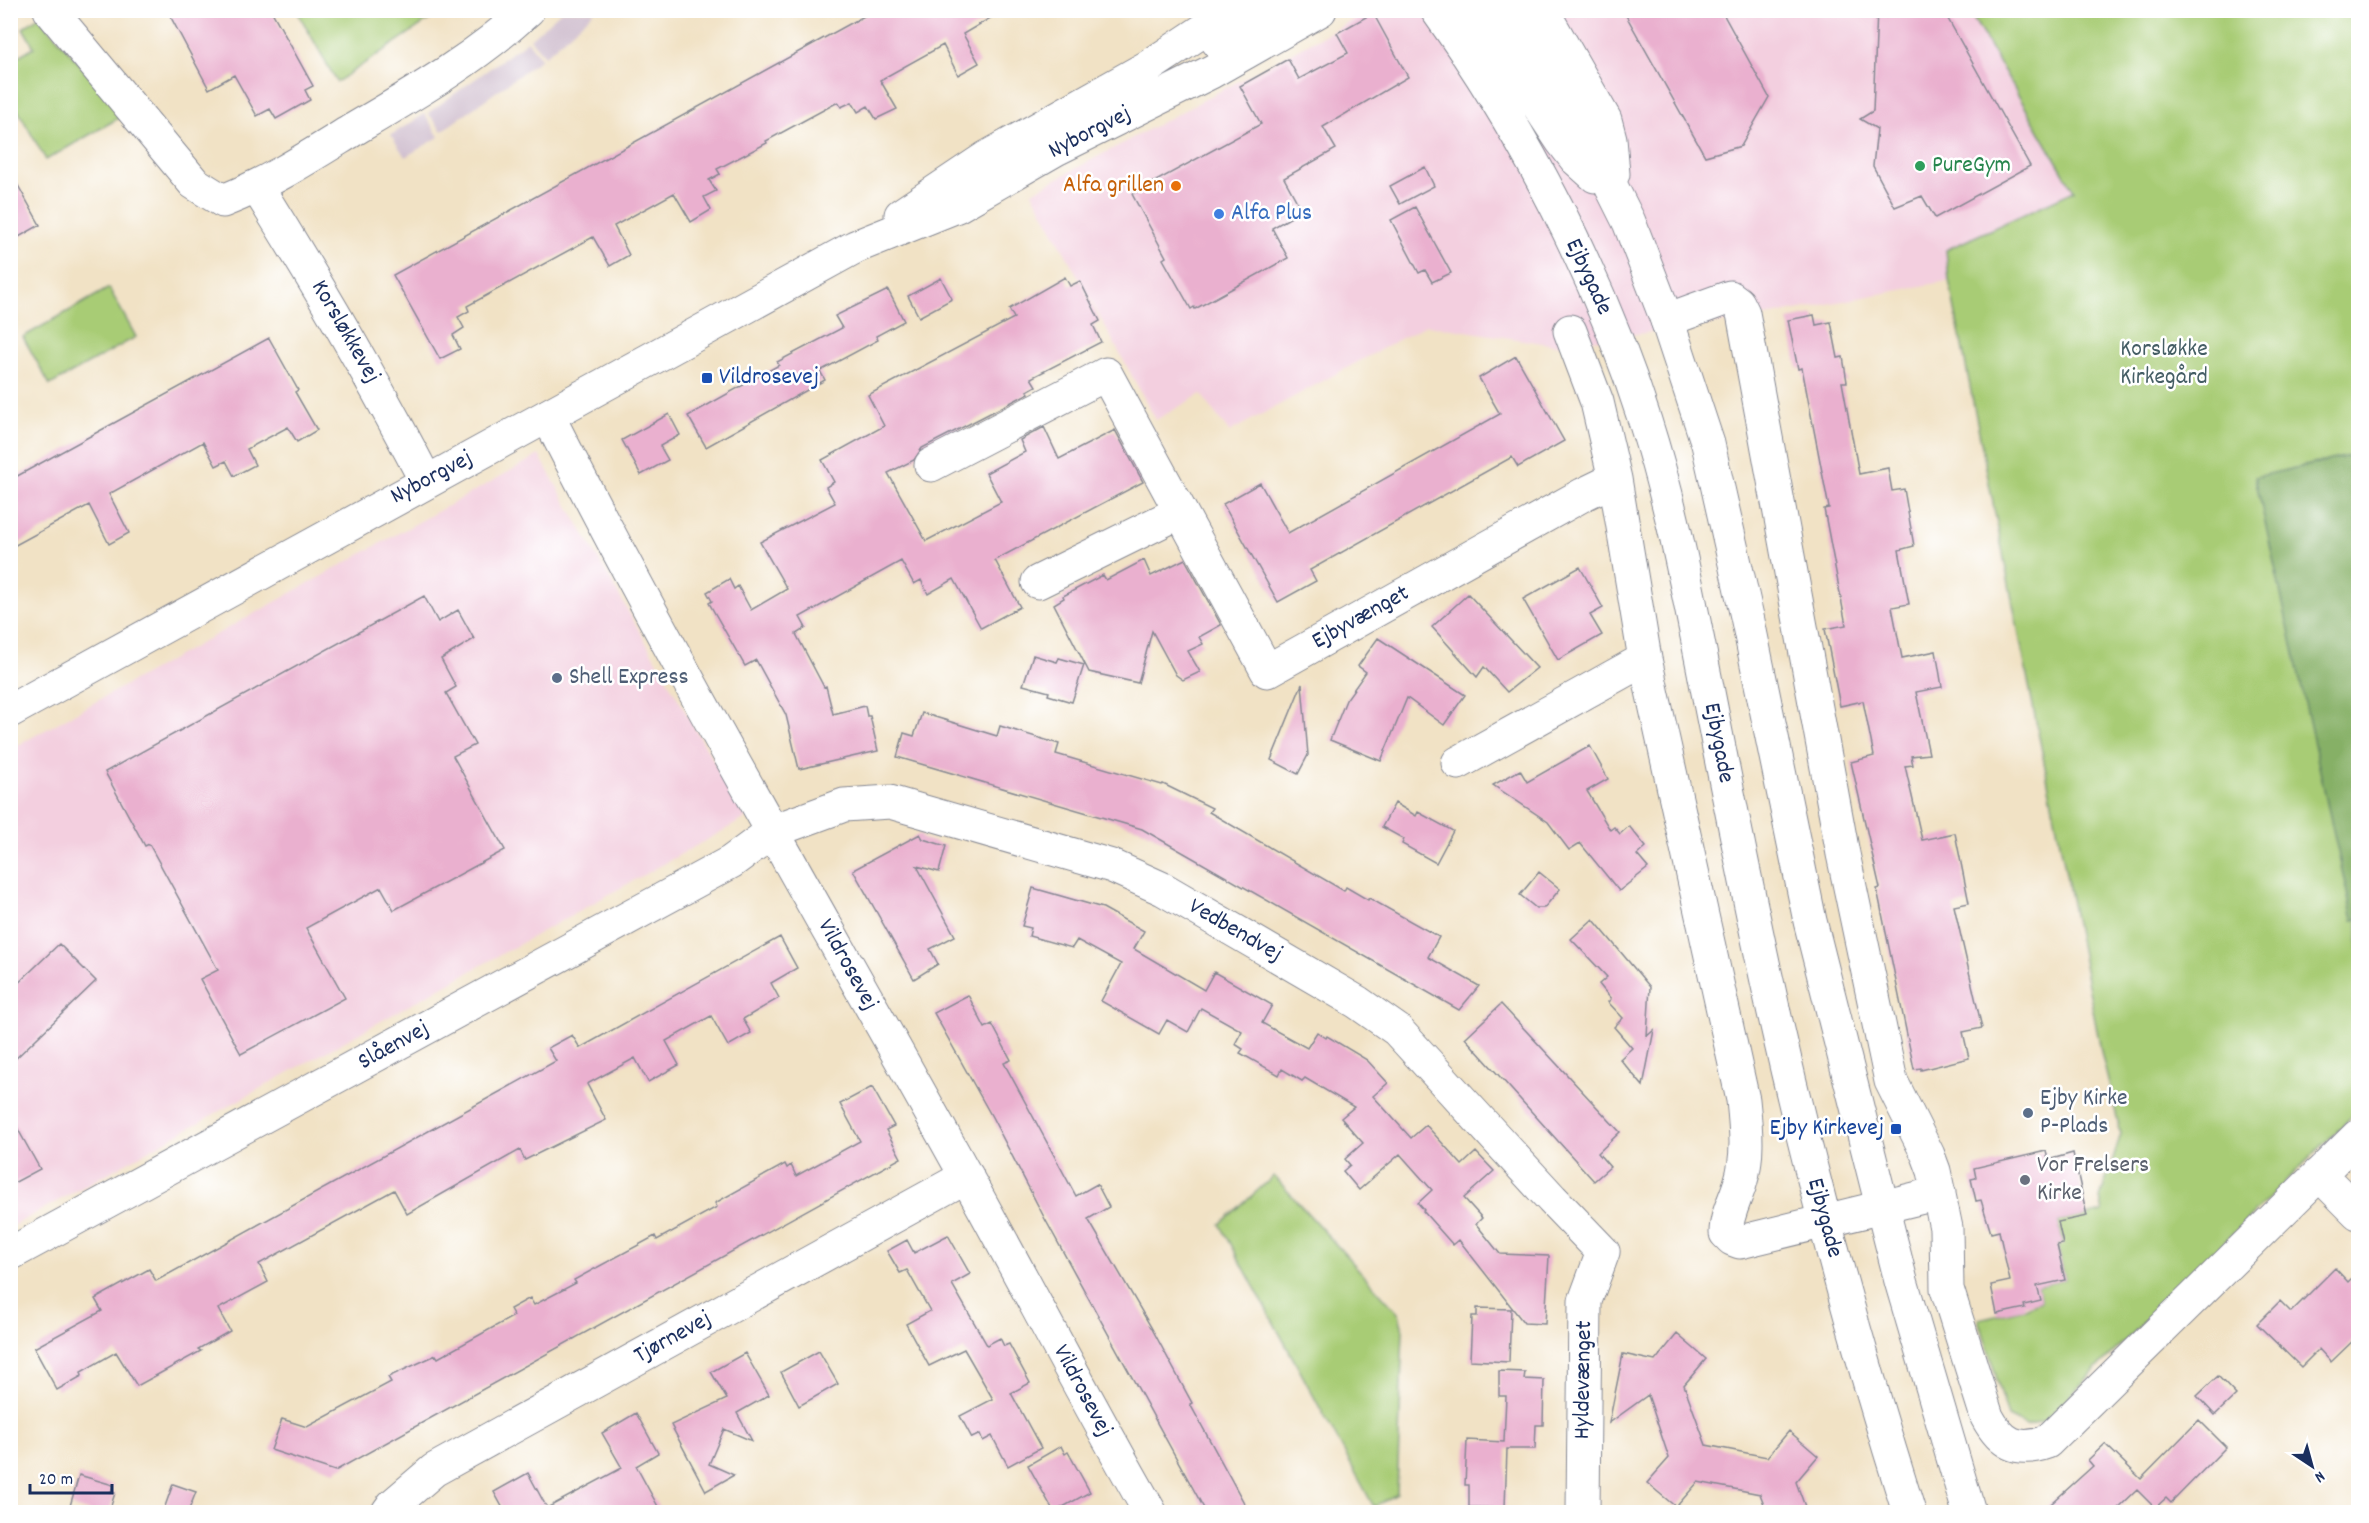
<svg xmlns="http://www.w3.org/2000/svg" width="2369" height="1523" viewBox="0 0 2369 1523" font-family="Dekko,sans-serif">
<rect width="100%" height="100%" fill="#fff"/>
<filter id="ink" filterUnits="userSpaceOnUse"><feTurbulence type="fractalNoise" baseFrequency=".0167" numOctaves="2"/><feDisplacementMap in="SourceGraphic" scale="12" xChannelSelector="R" yChannelSelector="G"/><feConvolveMatrix kernelMatrix="1 2 1 2 8 2 1 2 1" color-interpolation-filters="sRGB"/></filter>
<filter id="wash" filterUnits="userSpaceOnUse"><feTurbulence type="fractalNoise" baseFrequency=".008" numOctaves="4" result="noise"/><feDisplacementMap in="SourceGraphic" scale="24" xChannelSelector="R" yChannelSelector="G"/><feGaussianBlur stdDeviation="1.35" result="paint"/><feColorMatrix in="noise" values="0 0 0 0 0 0 0 0 0 0 0 0 0 0 0 0 0 1.4 0 .05"/><feComposite in="paint" operator="in"/></filter>
<g filter="url(#wash)">
<rect width="100%" height="100%" fill="#f1e2c5"/>
<path fill="#f3cfdf" d="M1371,10L1969,11L2074,192L1947,250L1949,280L1942,282L1755,318L1556,345L1426,325L1229,432L1201,394L1156,420L1032,192Z
M539,455L746,818L11,1227V749Z"/>
<path fill="#cfbdce" d="M561,11H595L545,56L530,39Z
M528,41L541,59L442,131L428,113Z
M425,114L439,137L405,157L391,135Z"/>
<path fill="#a8cc75" stroke="#627e6a" stroke-width="1.5" d="M297,11H442L337,82Z
M1969,11H2358V1110L2044,1421L2026,1426L2008,1417L1979,1319L2025,1308L2041,1301L2037,1286L2065,1280L2057,1245L2063,1243L2058,1222L2103,1212L2100,1198L2121,1134L2102,1056L1949,280L1946,250L2074,191Z
M39,17L124,115L46,160L11,98L10,61L34,47L23,28Z
M109,288L136,337L50,385L23,337Z
M1274,1176L1399,1314L1403,1330L1397,1494L1374,1507L1220,1224Z"/>
<path fill="#86b066" stroke="#507062" stroke-width="1.5" d="M2358,454V919L2353,920L2255,477Z"/>
<g id="blocks">
<path fill="#eab0cf" d="M167,10H271L313,86L305,90L310,100L276,119L270,109L257,116L234,75L209,89Z
M875,10H1004L963,34L979,63L958,75L943,45L880,80L897,109L876,119L868,106L858,112L852,102L841,107L838,102L766,141L767,143L717,169L720,174L709,180L716,191L704,197L711,210L691,222L674,193L614,226L629,255L610,266L593,237L467,306L469,311L458,317L464,328L453,335L460,349L440,359L393,275Z
M1623,10H1721L1769,97L1741,146L1705,156Z
M1877,10H1943L2030,166L1935,218L1922,196L1895,207L1873,166L1877,129L1860,119L1873,111Z
M1373,13L1408,77L1323,127L1336,149L1284,178L1302,211L1272,228L1288,258L1195,309L1194,307L1191,309L1163,259L1166,257L1132,194L1261,124L1240,86L1288,59L1299,79L1348,53L1337,33Z
M1425,167L1434,186L1400,204L1390,186Z
M10,171L40,225L10,242Z
M1415,207L1451,273L1432,282L1425,270L1419,273L1391,220Z
M1065,277L1070,286L1080,281L1100,321L1093,325L1101,342L1031,378L1036,386L1027,391L1029,393L922,448L914,460L888,473L926,541L1001,502L986,473L1025,452L1020,440L1044,427L1059,459L1115,430L1143,482L995,560L1020,607L981,628L954,579L928,594L921,580L914,584L901,561L800,617L806,628L796,634L824,687L826,686L833,714L865,706L867,716H870L878,751L799,769L786,715L756,660L745,666L709,603L712,601L707,592L729,579L734,589L738,586L751,610L787,589L760,542L835,503L826,487L834,482L822,460L884,426L868,395L1014,318L1009,309Z
M941,278L952,299L919,317L908,296Z
M888,290L904,321L876,336L878,340L820,371L825,380L706,447L688,416L779,365L777,362L842,328L835,316Z
M1814,315L1816,325L1831,322L1838,358L1843,357L1847,382H1842L1859,474L1888,468L1892,491L1904,489L1914,546L1899,550L1909,604L1892,607L1902,658L1936,651L1942,687L1916,692L1929,754L1911,756L1913,765L1905,766L1922,840L1955,833L1969,903L1954,906L1982,1028L1963,1032L1969,1058L1921,1070V1068L1914,1069L1877,889L1880,888L1851,762L1874,756L1863,701L1840,706L1825,629L1846,625L1824,509L1829,508L1802,368L1798,369L1788,320Z
M269,338L298,390L295,392L317,430L297,442L288,427L247,449L255,465L234,476L226,461L216,466L203,442L109,494L129,533L109,544L89,505L10,548V480Z
M1516,356L1564,441L1518,467L1512,457L1310,570L1316,581L1278,602L1223,504L1260,483L1288,533L1500,414L1479,378Z
M669,414L680,435L660,446L668,460L641,475L622,440Z
M1185,559L1221,625L1199,637L1203,644L1188,651L1200,672L1183,680L1176,675L1152,631L1138,683L1089,672L1054,604L1064,598L1063,596L1103,575L1106,580L1144,560L1151,576Z
M1580,567L1603,608L1590,615L1602,635L1558,660L1523,599Z
M1468,594L1537,668L1507,692L1484,667L1477,677L1432,627Z
M424,596L438,622L458,610L474,639L441,659L456,687L446,693L475,745L453,756L505,850L394,910L381,887L306,928L345,998L241,1054L200,979L218,970L149,844L145,846L105,772Z
M1378,638L1465,695L1444,725L1407,698L1381,761L1330,740L1346,700L1366,672L1358,666Z
M1033,655L1057,662L1059,658L1084,665L1072,702L1048,695L1049,692L1023,685Z
M1302,684L1308,755L1298,774L1271,760Z
M922,713L997,736L1000,726L1059,744L1056,754L1162,785L1163,784L1212,808L1209,812L1344,891L1346,887L1368,900L1369,898L1439,937L1428,957L1479,986L1459,1010L1142,829L897,757L904,733L914,736Z
M1590,746L1608,779L1587,791L1610,830L1614,827L1620,834L1629,826L1646,847L1637,855L1648,868L1619,891L1580,843L1569,850L1548,822L1493,785L1520,770L1527,782Z
M1395,803L1416,816L1418,812L1453,831L1436,863L1402,844L1404,839L1382,827Z
M920,834L923,839L946,846L939,872L917,866L955,936L930,949L938,964L914,979L853,870Z
M1539,872L1560,889L1544,908H1536L1520,895Z
M1033,888L1103,908L1144,931L1134,949L1204,990L1214,972L1272,1005L1262,1023L1307,1048L1317,1032L1326,1038L1327,1036L1367,1060L1388,1083L1373,1096L1411,1138L1426,1125L1462,1165L1476,1152L1494,1171L1464,1198L1482,1218L1476,1224L1500,1254L1549,1256L1545,1324L1524,1323L1459,1240L1453,1245L1423,1211L1424,1210L1418,1203L1432,1190L1400,1154L1359,1190L1343,1171L1350,1165L1345,1159L1363,1143L1341,1118L1354,1107L1305,1078L1302,1081L1282,1069L1279,1075L1240,1053L1243,1049L1235,1044L1242,1031L1201,1008L1188,1032L1167,1020L1159,1034L1101,1001L1121,964L1077,940L1072,948L1029,936L1031,928L1022,926Z
M1593,919L1650,987L1647,1036L1654,1030L1643,1086L1620,1059L1632,1048L1614,1027L1623,1018L1608,1002L1611,999L1599,984L1607,977L1571,939Z
M780,937L797,968L771,983L779,998L743,1019L751,1033L728,1046L711,1016L666,1041L679,1065L648,1082L635,1058L587,1084L606,1120L525,1160L520,1150L407,1214L394,1190L259,1264L268,1282L218,1309L230,1331L198,1349L201,1351L137,1386L116,1352L81,1372L82,1376L57,1390L34,1348L102,1311L95,1299L149,1269L156,1281L556,1061L548,1048L572,1035L580,1048Z
M59,944L96,981L10,1064V991Z
M968,995L985,1028L992,1024L1011,1060L1004,1063L1076,1196L1097,1184L1109,1207L1088,1219L1151,1327L1192,1403L1190,1404L1249,1512H1206L1045,1219L992,1117L934,1013Z
M1501,1004L1620,1132L1598,1153L1610,1167L1594,1181L1465,1038Z
M872,1087L894,1126L886,1130L901,1158L335,1471L271,1450L282,1419L307,1427L391,1382L388,1377L436,1355L438,1358L514,1316L510,1309L530,1298L534,1305L576,1283L574,1280L655,1236L657,1240L717,1207L715,1203L785,1164L787,1168L791,1165L796,1176L860,1141L840,1104Z
M10,1115L40,1169L10,1185Z
M2046,1151L2048,1160L2073,1153L2087,1216L2058,1222L2063,1244L2057,1245L2065,1280L2037,1286L2041,1301L2024,1305L2025,1308L1997,1314L1991,1285L2010,1281L1999,1231L1991,1233L1981,1200L1976,1201L1971,1179L1976,1178L1974,1168Z
M948,1235L970,1274L952,1284L987,1345L1000,1338L1004,1346L1009,1344L1030,1383L1011,1393L1041,1448L1008,1466L992,1436L983,1441L980,1434L972,1438L960,1416L993,1399L964,1349L929,1366L906,1324L930,1311L907,1270L900,1273L887,1251L907,1240L914,1253Z
M2335,1268L2348,1282L2358,1272V1336L2331,1362L2319,1349L2301,1367L2257,1324L2280,1301L2291,1312Z
M1477,1308L1511,1309L1509,1362L1470,1360L1472,1316H1477Z
M1677,1334L1706,1359L1684,1385L1706,1445L1767,1457L1789,1431L1818,1456L1796,1482L1807,1512H1767L1760,1494L1698,1482L1676,1507L1647,1483L1669,1458L1648,1395L1609,1423L1623,1354L1655,1361Z
M819,1351L838,1384L799,1406L781,1372Z
M745,1353L769,1395L737,1413L752,1441L724,1429L709,1464L734,1475L706,1491L671,1425L727,1399L711,1372Z
M1499,1371L1525,1372L1524,1379L1544,1380L1543,1425H1536L1535,1449H1507L1505,1508L1469,1507V1485H1465L1467,1440L1504,1442L1506,1396H1499Z
M2218,1376L2236,1395L2215,1415L2197,1396Z
M636,1413L658,1453L636,1466L661,1512H505L494,1492L528,1473L547,1508L622,1468L602,1433Z
M2199,1420L2226,1447L2171,1503L2166,1498L2155,1508L2137,1490L2114,1512H2042L2093,1466L2088,1460L2105,1444L2141,1479Z
M1061,1446L1065,1454L1068,1452L1090,1492L1054,1512L1028,1465Z
M79,1475L113,1485L111,1492L115,1493L109,1512H90L70,1506Z
M173,1484L196,1492L188,1512H163Z"/>
</g>
</g>
<g filter="url(#ink)">
<use href="#blocks" fill-opacity="0" stroke="#868892" stroke-width="1.5"/>
<g fill="none" stroke-linecap="round" stroke-linejoin="round">
<defs>
<path id="street" d="M50,10L194,183L223,201C269,183 309,157 351,131C412,95 475,59 528,10
M257,187C317,283 374,381 426,481
M1667,320L1730,297L1738,303L1743,313L1843,854L1891,1081L1928,1155L1934,1171L1946,1228L1947,1289L1987,1417C2001,1443 2017,1453 2047,1442L2358,1136
M1570,331L1597,402L1615,479L1645,659L1743,1100C1746,1129 1749,1156 1740,1184C1735,1200 1726,1216 1726,1233L1732,1239L1740,1242L1939,1193
M548,416C679,674 826,923 966,1176C1028,1288 1086,1401 1150,1512
M931,465L1106,374L1267,671L1584,494L1615,479
M1038,582L1180,512
M1458,763L1645,659
M2319,1174L2358,1213
M10,1254L731,862L773,831L795,823L844,805L890,802L1112,866L1163,889L1357,1002L1397,1030L1552,1199L1603,1252L1585,1301L1583,1512
M388,1512L393,1505L434,1470L967,1176"/>
<path id="secondary" d="M1437,10C1525,133 1599,276 1645,421C1672,505 1688,591 1705,677C1725,779 1745,880 1767,981C1806,1160 1854,1338 1909,1512
M1475,10L1562,141L1576,159L1595,176
M1512,10L1569,102L1629,222L1667,320L1708,444L1748,621L1810,921L1901,1281L1969,1512
M1542,10L1605,120L1610,139L1613,174
M1218,42L1269,10
M901,215L986,158L1148,67L1234,10
M10,711L855,247L957,206L1056,149L1211,72L1320,10"/>
</defs>
<use href="#street" stroke="#868892" stroke-width="35"/>
<use href="#secondary" stroke="#868892" stroke-width="35"/>
<use href="#street" stroke="#fff" stroke-width="33"/>
<use href="#secondary" stroke="#fff" stroke-width="33"/>
</g>
</g>
<circle fill="#2e9e5b" stroke="#fff" stroke-width="2" cx="1920" cy="166" r="6"/>
<circle fill="#e8710a" stroke="#fff" stroke-width="2" cx="1176" cy="186" r="6"/>
<circle fill="#3f7fe0" stroke="#fff" stroke-width="2" cx="1219" cy="214" r="6"/>
<g fill="#1a4fb4" stroke="#fff" stroke-width="2">
<rect x="701" y="372" width="12" height="12" rx="3"/>
<rect x="1890" y="1123" width="12" height="12" rx="3"/>
</g>
<g fill="#5c6f8a" stroke="#fff" stroke-width="2">
<circle cx="557" cy="678" r="6"/>
<circle cx="2028" cy="1113" r="6"/>
</g>
<circle fill="#6b7280" stroke="#fff" stroke-width="2" cx="2025" cy="1180" r="6"/>
<g text-anchor="middle" dominant-baseline="central" stroke-width="5" stroke-linejoin="round" paint-order="stroke">
<g font-size="24" fill="#1b2f5e" stroke="#fff">
<text transform="translate(1090 133) rotate(-27)">Nyborgvej</text>
<text transform="translate(1588 277) rotate(65)">Ejbygade</text>
<text transform="translate(345 332) rotate(60)">Korsløkkevej</text>
<text transform="translate(432 478) rotate(-28)">Nyborgvej</text>
<text transform="translate(1361 618) rotate(-29)">Ejbyvænget</text>
<text transform="translate(1718 743) rotate(79)">Ejbygade</text>
<text transform="translate(1235 931) rotate(30)">Vedbendvej</text>
<text transform="translate(847 965) rotate(61)">Vildrosevej</text>
<text transform="translate(394 1046) rotate(-29)">Slåenvej</text>
<text transform="translate(1824 1218) rotate(75)">Ejbygade</text>
<text transform="translate(673 1338) rotate(-29)">Tjørnevej</text>
<text transform="translate(1584 1380) rotate(-89)">Hyldevænget</text>
<text transform="translate(1082 1391) rotate(62)">Vildrosevej</text>
</g>
<g font-size="24" fill="#27864d" stroke="#fff" text-anchor="start">
<text x="1932" y="166">PureGym</text>
</g>
<g font-size="24" fill="#c56008" stroke="#fff" text-anchor="end">
<text x="1164" y="186">Alfa grillen</text>
</g>
<g font-size="24" fill="#366cbe" stroke="#fff" text-anchor="start">
<text x="1231" y="214">Alfa Plus</text>
</g>
<g font-size="24" fill="#455e65" stroke="#fff">
<text x="2164" y="350">Korsløkke<tspan x="2164" dy="28">Kirkegård</tspan></text>
</g>
<g font-size="24" fill="#164399" stroke="#fff" text-anchor="start">
<text x="719" y="378">Vildrosevej</text>
<text x="1884" y="1129" text-anchor="end">Ejby Kirkevej</text>
</g>
<g font-size="24" fill="#4e5e75" stroke="#fff" text-anchor="start">
<text x="569" y="678">Shell Express</text>
<text x="2040" y="1099">Ejby Kirke<tspan x="2040" dy="28">P-Plads</tspan></text>
</g>
<g font-size="24" fill="#5b616d" stroke="#fff" text-anchor="start">
<text x="2037" y="1166">Vor Frelsers<tspan x="2037" dy="28">Kirke</tspan></text>
</g>
</g>
<rect width="2369" height="1523" fill="none" stroke="#fff" stroke-width="36"/>
<g transform="translate(2312 1466) rotate(144)" stroke="#ffffff" stroke-width="4.5" paint-order="stroke">
<path d="M0-4.5L10 22L0 15L-10 22Z" fill="#1b2f5e"/>
<text y="-9" font-size="16" font-weight="bold" text-anchor="middle" fill="#1b2f5e">N</text>
</g>
<path d="M30 1484v9h82v-9" fill="none" stroke="#1b2f5e" stroke-width="3"/>
<text x="39" y="1484" font-size="18" fill="#1b2f5e" stroke="#ffffff" stroke-width="4.5" paint-order="stroke">20 m</text>
</svg>
